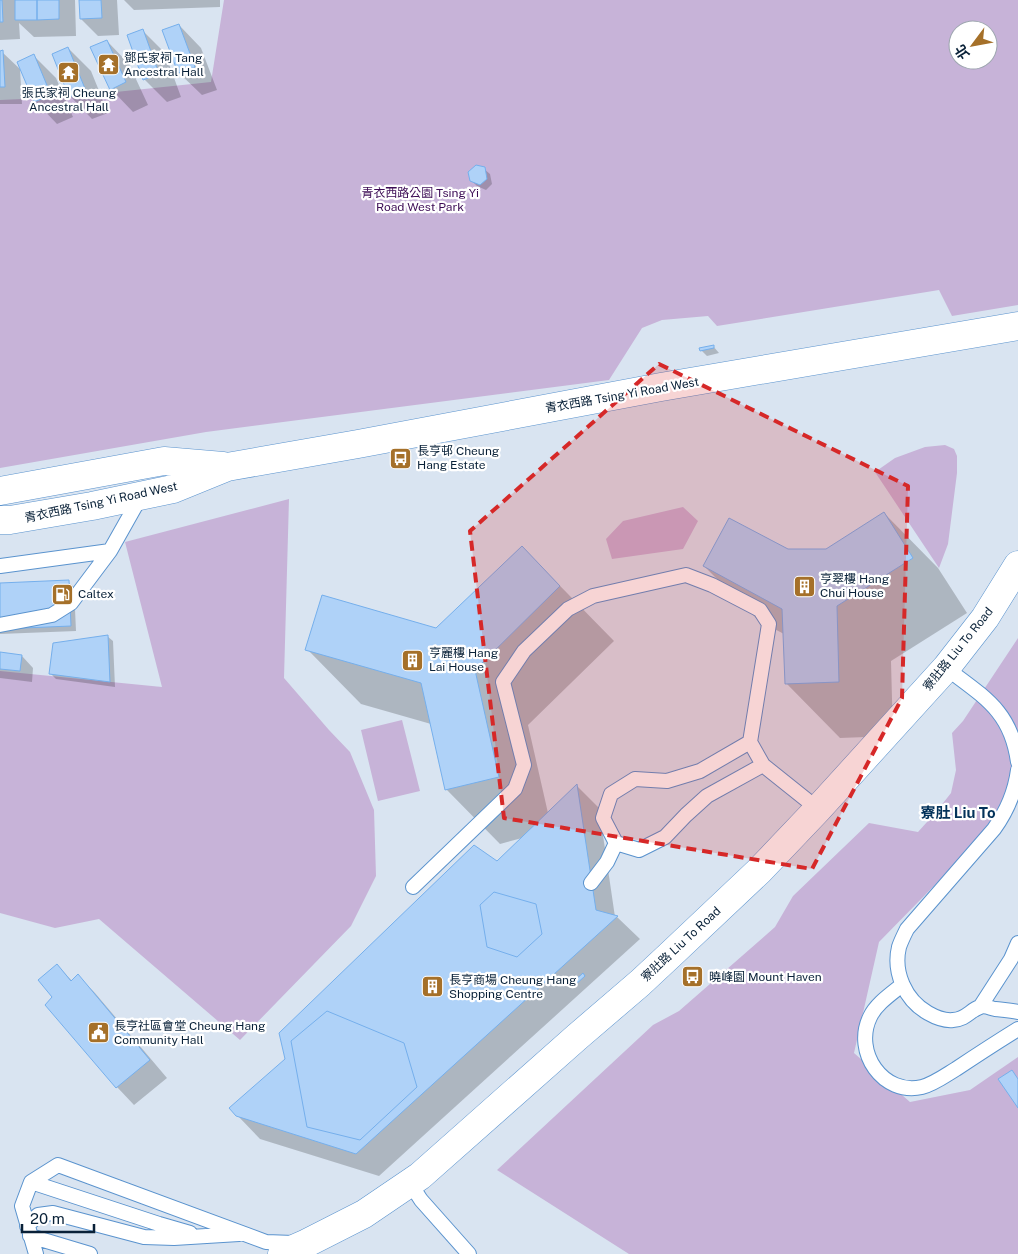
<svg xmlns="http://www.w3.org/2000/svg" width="1018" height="1254" viewBox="0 0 1018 1254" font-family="'Public Sans','Noto Sans TC',sans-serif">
<rect width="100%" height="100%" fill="#d9e4f1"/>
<path fill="#c7b3d8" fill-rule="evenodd" d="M224,0H1018V305L952,316L939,290L717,326L708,316L662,320L642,328L609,380L206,432L0,468V100L68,97L211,82ZM958,30H988V60H958Z
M945,445L954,449L957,456V473L948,544L939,568L875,472L895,458L925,447Z
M289,499L284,678L329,730L350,752L374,810L376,876L351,926L240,1040L99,919L55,928L0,913V671L162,687L125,542Z
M683,507L698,521L683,549L612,559L606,539L623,521Z
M1018,638V800L879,942L854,1053L910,1102L970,1090L1018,1057V1254H629L497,1170L653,1025L679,1011L775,927L793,896L869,823L918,832L936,812L951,793L956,770L952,733L963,721Z
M402,720L420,791L378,801L361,730Z"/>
<path fill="#0003" d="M0,0H75L76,36L34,37L19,23L20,39L0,40Z
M80,0H117L119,35L98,36L81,19Z
M124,0H220V7L134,10Z
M179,25L201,48L217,90L202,95L179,73Z
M143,31L165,53L181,97L167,102L144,79Z
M107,41L129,64L148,105L133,112L111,89Z
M68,48L91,71L108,113L92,119L70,96Z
M0,52H2L20,69L22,104H0Z
M34,56L56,78L73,117L57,124L35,101Z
M484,169L490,174L492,184L486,190L477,186L471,180Z
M713,346L719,353L707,356L701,350Z
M884,513L938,568L967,613L891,661L893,736L840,738L786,683L784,634L759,621L704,566L788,551L826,550Z
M522,547L614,641L528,725L548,813L577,786L599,808L615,917H617L640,939L379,1176L260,1139L237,1115L286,1059L522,838L500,844L446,789L431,724L361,704L307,649L437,630Z
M68,582L74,587L76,631L0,634V584Z
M107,636L113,641L115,687L56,679L50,673Z
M0,654L22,656L33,668L32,682L0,678Z
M57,965L72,981L78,976L95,993L167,1078L134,1105L117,1087L47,1005L53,997Z"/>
<path fill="#afd2f8" stroke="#75afec" d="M0,0H2L3,22H0Z
M15,0H37V20H15Z
M37,0H59V19L37,20Z
M79,0H101L102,18L80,19Z
M179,24L195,67L178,73L162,30Z
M143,29L159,74L143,80L127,35Z
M107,40L126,82L110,90L90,47Z
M68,47L86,91L69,97L52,54Z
M3,50L5,87H0V51Z
M34,54L51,95L34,102L17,62Z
M476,165L485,167L487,179L480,185L470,181L468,172Z
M714,345V348L700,351L699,348Z
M884,512L913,558L837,606L839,682L785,684L782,609L703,566L729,518L788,549H826Z
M522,546L560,586L475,670L499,777L445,790L421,683L305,650L322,595L436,628Z
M69,580L71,626L0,629V583Z
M108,635L110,682L49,674L53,643Z
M0,652L22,655L20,671L0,669Z
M577,784L596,910L618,916L356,1154L236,1116L229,1108L285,1059L279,1033L474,845L497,861Z
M494,892L536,904L542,934L517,957L487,947L480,905Z
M57,964L71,981L78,974L150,1060L116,1088L45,1005L52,997L38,980Z
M583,973L585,976L574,986L572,983Z
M327,1011L404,1043L417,1087L360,1140L307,1127L291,1041Z
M1012,1070L1018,1079V1108L998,1079Z"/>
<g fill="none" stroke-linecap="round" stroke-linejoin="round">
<defs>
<path id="service" d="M0,566L110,551L141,496
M0,625L52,615L71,603L110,551
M946,668C984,697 1011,711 1018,762
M750,742L700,771L667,781L635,779L611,794L603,818L616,843L639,850L665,837L686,815L707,796L763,765
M1018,770C1015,793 1007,811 994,829L907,929C904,935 901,941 899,947C893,972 905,1000 928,1013C935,1017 944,1021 953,1020C967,1019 970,1010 980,1007C985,1005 990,1008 995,1009C1003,1010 1010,1010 1018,1012
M591,883L607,862L616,843
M413,887L515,789L524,765L503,682L524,651L568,609L593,596L686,575L712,585L760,610L769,624L750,742L763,765L818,809
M902,985C891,994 876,1004 870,1017C853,1052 883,1096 922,1087C934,1084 946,1075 956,1069C977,1055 997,1042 1018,1029
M980,1007L1011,959L1018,943
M31,1182L159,1224L190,1233
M410,1183L421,1200L469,1254
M27,1226L38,1215L53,1213L144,1237L174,1238L239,1234
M30,1236L90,1254
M36,1254L22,1206L31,1182L58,1165L266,1242L293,1243"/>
<path id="minor" d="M282,1254L307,1243L364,1214L420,1176L577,1037L640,983L670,955L759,871L818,809L946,668L985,618L1018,565"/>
<path id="secondary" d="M0,491L164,461L223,466
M0,520H10L92,506L173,489L227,467L358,444L661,387L1018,326"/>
</defs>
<use href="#service" stroke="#5a93ce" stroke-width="16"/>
<use href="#minor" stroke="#5a93ce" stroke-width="29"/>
<use href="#secondary" stroke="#5a93ce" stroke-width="29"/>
<use href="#service" stroke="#fff" stroke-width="14"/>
<use href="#minor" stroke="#fff" stroke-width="28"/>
<use href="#secondary" stroke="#fff" stroke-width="28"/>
</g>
<path fill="#d62828" fill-opacity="0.2" stroke="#d62828" stroke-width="4" stroke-dasharray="10 6" stroke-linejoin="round" d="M659,364L908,486L902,698L812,869L504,818L470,531Z"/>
<defs>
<symbol id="temple-square" viewBox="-11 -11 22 22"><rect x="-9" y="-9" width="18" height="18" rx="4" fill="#a57029" stroke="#fff"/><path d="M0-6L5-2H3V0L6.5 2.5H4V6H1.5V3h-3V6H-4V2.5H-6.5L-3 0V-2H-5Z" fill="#fff"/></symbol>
<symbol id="bus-square" viewBox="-11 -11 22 22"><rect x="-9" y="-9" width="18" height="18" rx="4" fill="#a57029" stroke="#fff"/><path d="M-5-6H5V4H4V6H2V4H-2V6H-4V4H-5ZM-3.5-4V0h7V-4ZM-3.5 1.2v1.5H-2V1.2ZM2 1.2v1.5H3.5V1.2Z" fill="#fff"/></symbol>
<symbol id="building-square" viewBox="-11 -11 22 22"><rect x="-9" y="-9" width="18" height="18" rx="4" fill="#a57029" stroke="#fff"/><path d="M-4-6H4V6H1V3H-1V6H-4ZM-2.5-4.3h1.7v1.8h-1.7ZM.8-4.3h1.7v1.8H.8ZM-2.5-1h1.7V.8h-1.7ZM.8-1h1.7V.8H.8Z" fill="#fff"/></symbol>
<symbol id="fuel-square" viewBox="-11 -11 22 22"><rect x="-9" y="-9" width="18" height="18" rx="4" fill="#a57029" stroke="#fff"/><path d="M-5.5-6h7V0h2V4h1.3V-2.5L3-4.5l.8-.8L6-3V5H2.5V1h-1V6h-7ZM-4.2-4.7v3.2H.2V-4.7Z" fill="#fff"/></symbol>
<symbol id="civic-square" viewBox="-11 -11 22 22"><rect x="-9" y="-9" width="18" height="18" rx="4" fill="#a57029" stroke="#fff"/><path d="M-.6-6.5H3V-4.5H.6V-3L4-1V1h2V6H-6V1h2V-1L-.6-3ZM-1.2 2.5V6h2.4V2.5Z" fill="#fff"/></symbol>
</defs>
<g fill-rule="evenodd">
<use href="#temple-square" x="96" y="52" width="25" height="25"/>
<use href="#temple-square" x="56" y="60" width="25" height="25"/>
<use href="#bus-square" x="388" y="446" width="25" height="25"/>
<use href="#building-square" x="792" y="574" width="25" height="25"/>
<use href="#fuel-square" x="50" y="582" width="25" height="25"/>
<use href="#building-square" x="400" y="648" width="25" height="25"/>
<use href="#bus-square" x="680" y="964" width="25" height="25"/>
<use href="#building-square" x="420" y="974" width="25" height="25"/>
<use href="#civic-square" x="86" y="1020" width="25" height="25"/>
</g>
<g text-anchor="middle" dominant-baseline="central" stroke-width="4.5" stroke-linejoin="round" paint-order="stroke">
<g font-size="12" fill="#092138" stroke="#fff" text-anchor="start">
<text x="124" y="58">鄧氏家祠 Tang<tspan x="124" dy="14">Ancestral Hall</tspan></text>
<text x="69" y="93" text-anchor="middle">張氏家祠 Cheung<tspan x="69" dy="14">Ancestral Hall</tspan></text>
<text x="417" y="451">長亨邨 Cheung<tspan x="417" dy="14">Hang Estate</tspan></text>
<text x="820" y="579">亨翠樓 Hang<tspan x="820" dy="14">Chui House</tspan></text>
<text x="78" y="594">Caltex</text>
<text x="429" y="653">亨麗樓 Hang<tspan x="429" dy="14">Lai House</tspan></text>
<text x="709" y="977">曉峰園 Mount Haven</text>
<text x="449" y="980">長亨商場 Cheung Hang<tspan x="449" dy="14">Shopping Centre</tspan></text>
<text x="114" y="1026">長亨社區會堂 Cheung Hang<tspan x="114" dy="14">Community Hall</tspan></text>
</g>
<g font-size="12" fill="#3c0c55" stroke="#fff">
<text x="420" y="193">青衣西路公園 Tsing Yi<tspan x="420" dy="14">Road West Park</tspan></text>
</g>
<g font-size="12" fill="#092138" stroke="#fff">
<text transform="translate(622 395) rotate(-10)">青衣西路 Tsing Yi Road West</text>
<text transform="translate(101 502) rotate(-12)">青衣西路 Tsing Yi Road West</text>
<text transform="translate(958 649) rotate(-51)">寮肚路 Liu To Road</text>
<text transform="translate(681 944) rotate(-43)">寮肚路 Liu To Road</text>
</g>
<g font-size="15" font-weight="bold" fill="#03325a" stroke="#fff">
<text x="958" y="812">寮肚 Liu To</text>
</g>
</g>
<g transform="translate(973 45) rotate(238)"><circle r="24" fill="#ffffff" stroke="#9da6af"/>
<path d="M0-4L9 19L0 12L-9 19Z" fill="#a57029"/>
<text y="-8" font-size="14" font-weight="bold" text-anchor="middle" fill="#092138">北</text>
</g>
<path d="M22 1224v8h72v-8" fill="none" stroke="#092138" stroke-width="2.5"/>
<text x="30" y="1224" font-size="15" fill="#092138" stroke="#ffffff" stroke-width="4" paint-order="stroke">20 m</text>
</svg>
